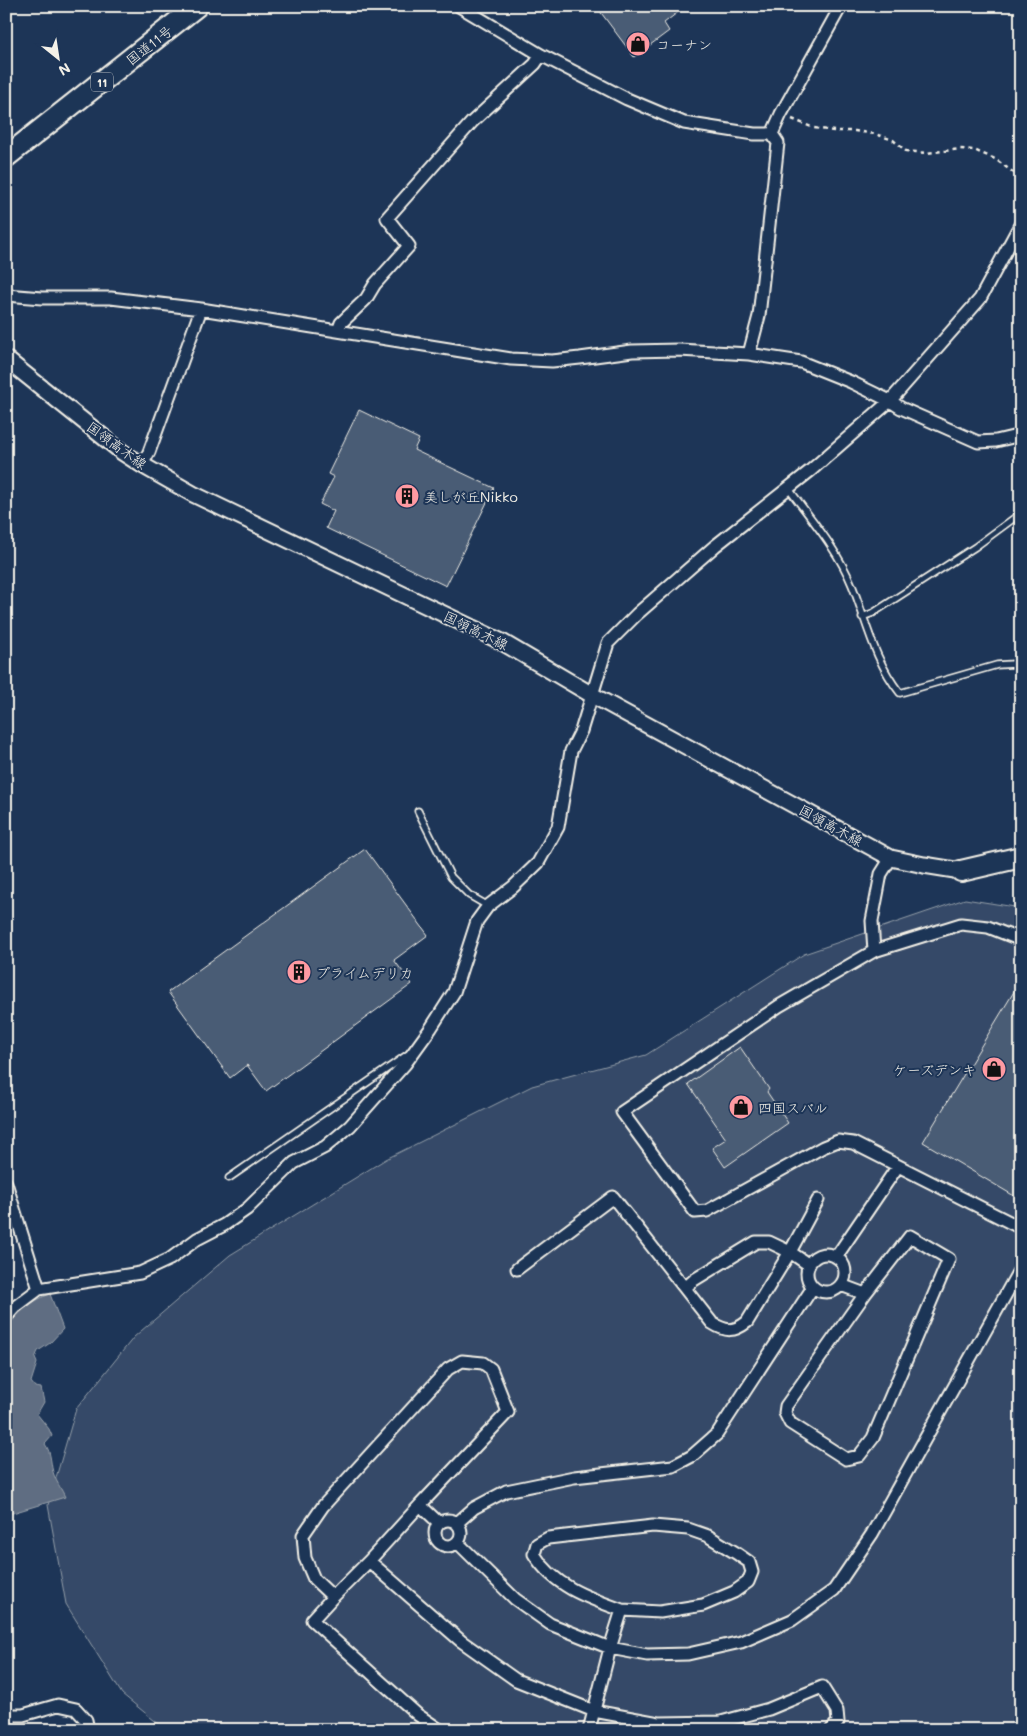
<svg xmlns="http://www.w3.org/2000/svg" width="1027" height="1736" viewBox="0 0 1027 1736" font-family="Mali,'Klee One',sans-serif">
<rect width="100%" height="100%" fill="#1d3557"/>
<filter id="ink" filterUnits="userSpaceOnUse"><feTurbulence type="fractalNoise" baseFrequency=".02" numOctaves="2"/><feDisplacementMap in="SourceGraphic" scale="10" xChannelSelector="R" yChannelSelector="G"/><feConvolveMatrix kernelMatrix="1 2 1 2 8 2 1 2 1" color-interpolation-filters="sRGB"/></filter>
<g filter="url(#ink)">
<path fill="#354a67" stroke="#949ea8" d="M965,899L1021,908V1730H166L122,1694L66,1604L48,1505L76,1409L134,1337L230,1255L386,1159L532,1086L646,1055L804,954Z"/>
<path fill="#5e6d82" stroke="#9aa2ab" d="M50,1294L63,1329L50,1343L38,1351L35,1358L37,1363L31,1382L35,1387L41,1388L44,1402L37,1414L49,1429L52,1436L45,1444C52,1453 50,1465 54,1475C57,1483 62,1490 65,1497L6,1515V1329C18,1312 31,1301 50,1294Z"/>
<path fill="#485b74" stroke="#f4f1e8" d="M596,6H686L664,23L669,31L634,57Z
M359,410L419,439L414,450L494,488L446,586L326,528L334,511L320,504L334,477L328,474Z
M365,849L428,935L394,960L412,984L266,1091L247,1065L230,1078L168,992Z
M1021,980V1200L923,1142Z
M740,1047L769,1089L767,1092L788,1123L725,1167L712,1148L726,1139L688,1084Z"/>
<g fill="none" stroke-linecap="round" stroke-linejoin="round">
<defs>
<path id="lane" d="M789,489C811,519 838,550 852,585C867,623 874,660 900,693L997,665L1014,664L1021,668
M862,617L873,613L975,547L1021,513
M418,811L451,877L469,895L488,906
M229,1178L407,1055"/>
<path id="street" d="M459,6L541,55L627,99L684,123L754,134H772L778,143L759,316L749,354
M772,134L781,114L841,6
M6,295L42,298H111L201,309L511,359L552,361L580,358L632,351L679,350L749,354L801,362L851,382L890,401L901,408L978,442L996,441L1021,435
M338,331L341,323L366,299L375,284L409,246L387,218L472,122L535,64L541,55
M142,465L149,452L201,309
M1021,940L988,927L961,924L874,951L779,1006L622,1112L695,1212L707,1211L823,1147L838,1141L853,1143L1021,1228
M874,951L872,921L881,874L891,858
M6,1183L39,1289
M807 1273a19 19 0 1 1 38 0a19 19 0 1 1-38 0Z
M836,1257L898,1166
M517,1269L613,1197L712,1323C726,1332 734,1332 747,1322L790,1252L818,1200
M841,1285L865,1294L910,1236L949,1259L873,1438L859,1456L846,1459L790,1423L785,1413L786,1406L865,1294
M685,1288L694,1280L756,1242H769L790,1252L809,1265
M6,1317L15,1307L39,1289L140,1273L170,1259L197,1239L224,1225L247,1209L294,1163L325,1147L350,1126L405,1064L431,1028L454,992L477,921L488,906L513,887L538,863L558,827L571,751L581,731L608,643L637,614L715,546L810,471L890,401L980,299L1021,223
M420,1505L508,1412L491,1369L483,1363L462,1361L448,1369L323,1506L303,1535L305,1558L314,1579L333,1597L312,1620L418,1715L440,1730
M435 1533a13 13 0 1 1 26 0a13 13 0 1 1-26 0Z
M457,1523L474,1508L506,1491L574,1477L673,1466L692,1456L717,1434L813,1287
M458,1543L515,1599L550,1624L610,1648L647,1655L688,1654L741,1642L792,1620L834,1590L872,1534L1021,1267
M369,1561L461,1641L516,1680L594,1711L659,1723L721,1722L769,1709L822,1687L837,1711L838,1722L831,1730
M333,1597L369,1561L420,1505L439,1523
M6,1715H23L58,1705L76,1709L86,1720L88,1730
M589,1730L610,1648L622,1610C588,1598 553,1586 534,1554L537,1544L548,1538L653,1526L688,1529L708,1536L736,1553L749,1562L752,1572L748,1582L734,1592L703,1605L660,1612L622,1610"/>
<path id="secondary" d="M6,359L122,452L142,465L193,494L502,642L592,695L891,858L924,865L961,871"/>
<path id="highway" d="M6,157L197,6
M961,871L1021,857"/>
</defs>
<use href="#lane" stroke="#f4f1e8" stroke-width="9"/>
<use href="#street" stroke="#f4f1e8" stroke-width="15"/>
<use href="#secondary" stroke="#f4f1e8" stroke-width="19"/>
<use href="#highway" stroke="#f4f1e8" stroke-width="24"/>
<path stroke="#f4f1e8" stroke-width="2.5" stroke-dasharray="4 4" stroke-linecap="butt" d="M792,119L814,128L834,131H855L875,134L893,140L906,151L927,153L960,149L974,150L995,159L1021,178"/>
<use href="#lane" stroke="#1d3557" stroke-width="5.5"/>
<use href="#street" stroke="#1d3557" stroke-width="11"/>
<use href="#secondary" stroke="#1d3557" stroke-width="15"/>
<use href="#highway" stroke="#1d3557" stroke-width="20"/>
</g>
</g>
<defs>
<symbol id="shop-disc" viewBox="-11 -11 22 22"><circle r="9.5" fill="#ff9aa2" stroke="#1d3557"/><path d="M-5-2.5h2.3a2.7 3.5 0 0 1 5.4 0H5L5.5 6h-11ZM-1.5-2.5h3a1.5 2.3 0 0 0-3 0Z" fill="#111"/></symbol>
<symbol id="building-disc" viewBox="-11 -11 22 22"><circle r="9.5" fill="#ff9aa2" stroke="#1d3557"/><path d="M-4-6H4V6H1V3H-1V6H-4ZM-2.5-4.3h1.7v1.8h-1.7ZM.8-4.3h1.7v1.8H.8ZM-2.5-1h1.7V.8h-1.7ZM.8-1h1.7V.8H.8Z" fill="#111"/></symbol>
</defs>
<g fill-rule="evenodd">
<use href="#shop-disc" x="624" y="30" width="28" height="28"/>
<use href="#building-disc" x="393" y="482" width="28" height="28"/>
<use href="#building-disc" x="285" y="958" width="28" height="28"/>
<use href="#shop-disc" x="980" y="1055" width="28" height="28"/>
<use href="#shop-disc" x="727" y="1093" width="28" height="28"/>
</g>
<g text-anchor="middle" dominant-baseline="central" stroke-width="4" stroke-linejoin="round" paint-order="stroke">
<rect fill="#1d3557" stroke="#b4b9bc" stroke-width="1" x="91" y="72.5" width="22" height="19" rx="4"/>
<g font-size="12" font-weight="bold" fill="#f4f1e8">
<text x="102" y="82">11</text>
</g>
<g font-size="14" fill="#f4f1e8" stroke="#1d3557" text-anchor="start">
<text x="656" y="44">コーナン</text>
<text x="424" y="496">美しが丘Nikko</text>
<text x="316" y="972">プライムデリカ</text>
<text x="976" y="1069" text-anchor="end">ケーズデンキ</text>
<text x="758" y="1107">四国スバル</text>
</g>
<g font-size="14" fill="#f4f1e8" stroke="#1d3557">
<text transform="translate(149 45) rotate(-38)">国道11号</text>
<text transform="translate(117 445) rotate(36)">国領高木線</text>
<text transform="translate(476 630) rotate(26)">国領高木線</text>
<text transform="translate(831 825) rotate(29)">国領高木線</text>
</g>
</g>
<rect width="1027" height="1736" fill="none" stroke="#1d3557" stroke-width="25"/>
<rect x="12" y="12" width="1002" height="1711" fill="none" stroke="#f4f1e8" stroke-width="2" filter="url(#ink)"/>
<g transform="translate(58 58) rotate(150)" stroke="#1d3557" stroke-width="4" paint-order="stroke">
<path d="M0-4L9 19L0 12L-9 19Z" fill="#f4f1e8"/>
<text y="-8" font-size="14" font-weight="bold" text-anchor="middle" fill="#f4f1e8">N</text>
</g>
</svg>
